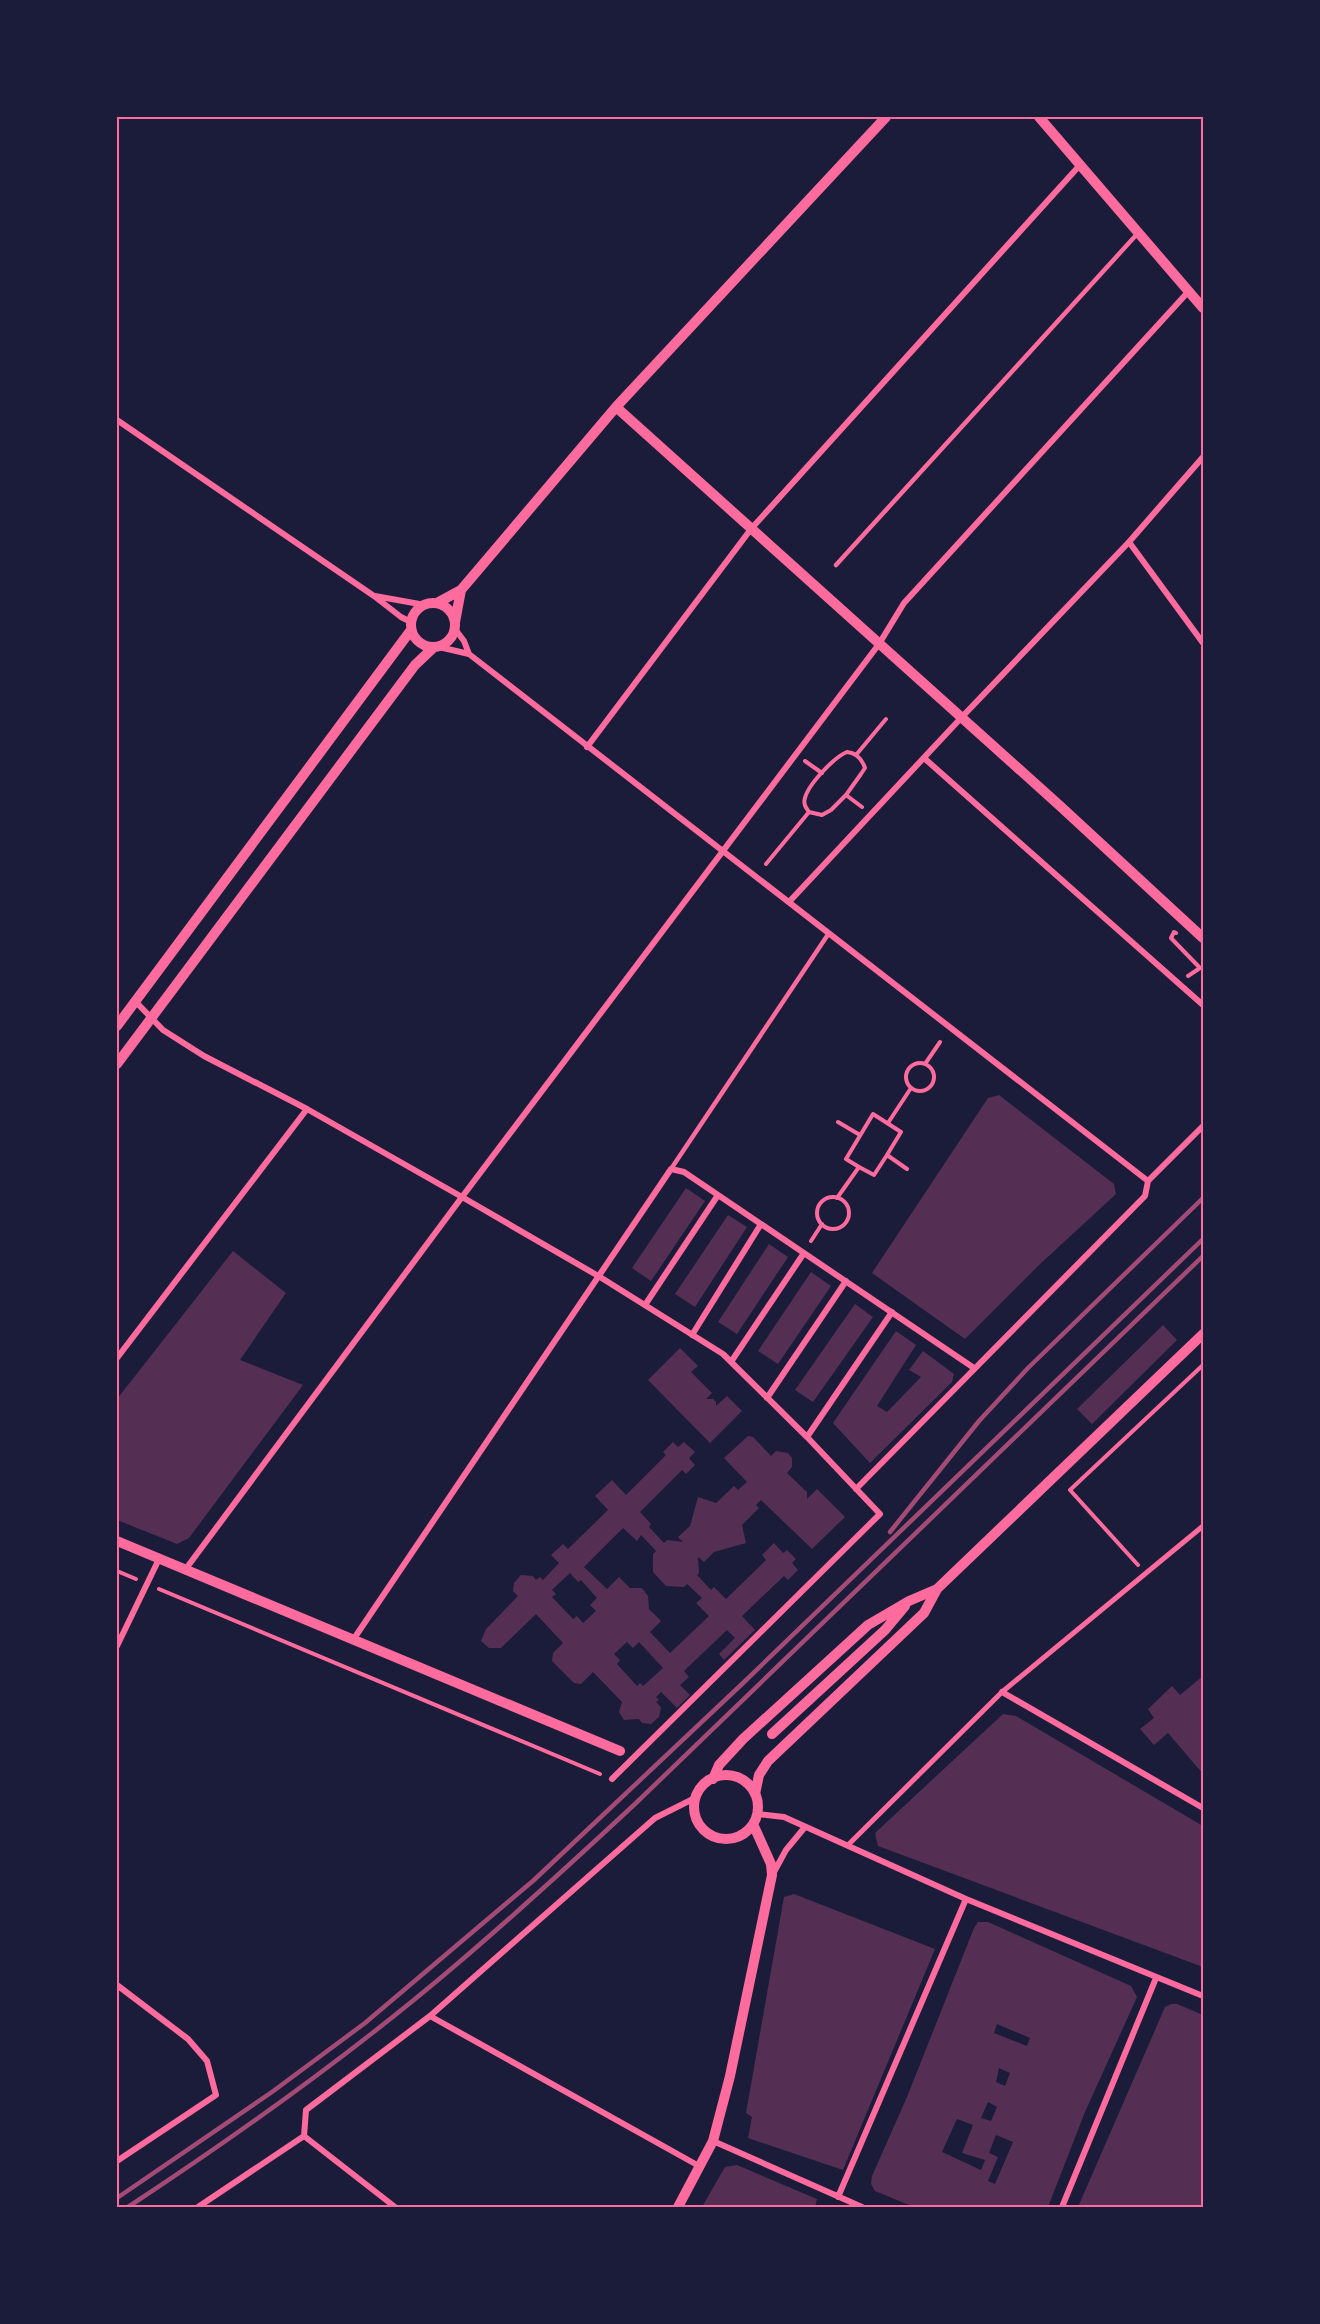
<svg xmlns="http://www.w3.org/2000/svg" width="1320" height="2324" viewBox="0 0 1320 2324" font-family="Montserrat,sans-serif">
<rect width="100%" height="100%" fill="#1b1b3a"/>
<path fill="#542f53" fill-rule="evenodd" d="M999,1095L1114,1184L1116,1194L1038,1266L965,1339L872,1273L988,1098Z
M686,1188L705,1201L651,1281L632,1268Z
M728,1215L747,1227L695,1307L675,1294Z
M769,1244L788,1257L737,1334L718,1322Z
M233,1251L286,1293L240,1360L303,1385L189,1538L177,1544L117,1520V1399Z
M811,1272L831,1286L778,1364L758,1351Z
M855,1304L873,1317L813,1402L795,1390Z
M1163,1325L1177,1340L1092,1424L1077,1409Z
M896,1331L916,1345L877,1406L887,1412L921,1377L909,1370L923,1351L954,1374L952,1382L870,1463L833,1423Z
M680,1348L698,1366L691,1372L712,1393L706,1399H713L716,1402V1406L727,1396L742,1411L710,1443L648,1380Z
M748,1436L753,1437L771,1456L776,1451L788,1453L792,1458V1467L787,1473L807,1492V1499L817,1489L845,1517L812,1549L761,1500L756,1505L759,1508L742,1525L746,1543L714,1552L704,1562L698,1557L699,1573L697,1575L711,1590L714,1587L726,1599L766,1560L762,1555L774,1543L783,1553L787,1550L796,1559L792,1563L798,1570L788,1580L784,1576L742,1616L755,1630L724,1660L719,1654L735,1638L727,1630L684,1671L689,1677L680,1685L690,1695L677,1708L661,1692L656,1697L659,1700L656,1702L661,1707L659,1717L651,1724L642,1723L639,1719L624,1720L619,1712L622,1702L593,1672L581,1684L574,1683L552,1661L553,1653L563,1643L536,1614L501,1648H489L481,1641L486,1629L518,1596L513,1591L514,1583L521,1575L533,1576L536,1580L540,1577L543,1580L559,1563L551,1555L563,1544L568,1549L608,1510L595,1496L612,1480L626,1495L666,1455L663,1452L673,1442L678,1447L684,1442L695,1452L689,1458L695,1465L686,1474L682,1470L640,1512L651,1524L649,1527L664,1543L667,1540L683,1542L678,1537L690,1526L698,1497L716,1503L734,1486L738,1490L747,1482L724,1458ZM623,1528L637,1541L641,1535L656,1551L653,1554V1572L666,1586L684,1587L687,1584L702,1598L696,1603L709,1616L670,1653L650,1632L661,1621L649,1609L648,1596L642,1588H630L619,1577L607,1589L584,1567ZM570,1573L578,1582L581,1580L597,1598L590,1605L596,1611L583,1623L577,1616L573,1619L552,1597L556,1594L552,1590ZM627,1642L633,1648L639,1642L663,1668L643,1686L640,1683L637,1686L617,1664L620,1660L614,1654Z
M1203,1676V1774L1168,1733L1154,1745L1140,1729L1154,1718L1148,1709L1172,1686L1180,1695Z
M1003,1714L1016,1716L1203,1826V1967L878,1846L875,1833Z
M794,1894L935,1949L843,2170L748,2138L752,2117L746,2113L784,1897Z
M978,1922H988L1006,1930L1131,1986L1137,1997L1085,2112L1048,2207H914L875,2191L871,2184L872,2176L907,2097L974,1928ZM997,2024L1030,2038L1027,2046L994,2033ZM999,2068L1010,2073L1005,2086L996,2082ZM988,2102L997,2107L991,2121L981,2118ZM957,2119L973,2125L962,2153L985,2160L981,2170L942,2152ZM996,2135L1013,2142L995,2184L988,2181L998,2157L989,2153Z
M1171,2004H1177L1203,2015V2207H1078L1165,2007Z
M737,2165L817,2199L815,2207H702L725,2167Z"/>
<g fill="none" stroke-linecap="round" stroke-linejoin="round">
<path stroke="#ff6b9d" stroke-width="4" d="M847,752C857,753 862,759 865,768L861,774L846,795L831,810L822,815L809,812C806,808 803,804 805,798C808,785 834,757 847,752Z
M856,755L886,719
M805,761L822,773
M846,795L862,807
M766,864L809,812
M1176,933L1174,932L1171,938L1200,968L1188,976
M906 1077a14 14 0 1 1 28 0a14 14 0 1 1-28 0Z
M925,1064L940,1042
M838,1122L860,1135
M888,1123L911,1088
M859,1167L846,1159L873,1114L901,1132L887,1155L907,1169
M817 1213a16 16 0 1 1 32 0a16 16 0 1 1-32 0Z
M837,1198L859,1167L874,1175L887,1155
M811,1241L822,1224
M1138,1565L1070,1490L1203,1365
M117,1571L136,1579
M159,1589L600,1774"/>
<path stroke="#ff6b9d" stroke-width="4.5" d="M836,565L1138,233
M671,1169L829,933"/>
<path stroke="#ff6b9d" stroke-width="5" d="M848,1845L1002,1692L1203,1526"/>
<path stroke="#ff6b9d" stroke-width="6" d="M117,420L374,596L401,617L411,622
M1129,542L1203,643
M375,596L425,605
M455,629L464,641L469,654
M439,647L469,654L1148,1181
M587,747L751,529L1080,165
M924,758L1203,1005
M789,902L961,718L1129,542L1203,457
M135,1001L163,1030L204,1056L307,1109L462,1197L600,1277L723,1354L807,1437L880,1514L612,1779
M645,1305L718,1195
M692,1335L761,1224
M117,1358L307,1109
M731,1362L804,1253
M767,1398L846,1281
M807,1437L892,1312
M856,1489L1145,1196L1148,1181L1203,1126
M185,1570L462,1197L879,644L904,603L1188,292
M353,1640L671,1169L684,1172L974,1368
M117,1646L159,1559
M1002,1692L1203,1808
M757,1814L784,1817L966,1899L1203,1996
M774,1872L786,1850L805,1827
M117,1985L188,2039L207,2061L216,2095L117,2161
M430,2016L699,2166
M304,2136L395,2207
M713,2141L862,2207
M838,2197L966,1899
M198,2207L304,2136L306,2110L430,2016L655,1818L695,1798
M1062,2207L1156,1978"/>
<path stroke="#ff6b9d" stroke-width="10" d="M1039,117L1203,308
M616,407L1059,805L1203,938
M411 625a22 22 0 1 1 44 0a22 22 0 1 1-44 0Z
M437,603L461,590L616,407L886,117
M455,622L461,590
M117,1026L411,630
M117,1064L415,665L433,648
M117,1541L620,1751
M772,1734L885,1630L905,1606
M694 1807a32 32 0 1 1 64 0a32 32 0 1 1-64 0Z
M713,1779L719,1765L743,1739L868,1625L909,1601L937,1589
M755,1794L759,1775L768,1761L924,1613L937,1589L1203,1334
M678,2207L713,2141L730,2076L772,1875L771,1864L753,1824"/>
<path stroke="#a44b75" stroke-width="4.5" d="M890,1532L979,1421L1028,1368L1203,1198
M117,2198L272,2092L365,2023L534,1880L742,1684L1203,1239
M128,2207C242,2132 354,2052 457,1964C518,1912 577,1858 636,1803L1203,1256"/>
</g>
<rect width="1320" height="2324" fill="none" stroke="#1b1b3a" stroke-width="237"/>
<rect x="118" y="118" width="1084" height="2088" fill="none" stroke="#ff6b9d" stroke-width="2"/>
</svg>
